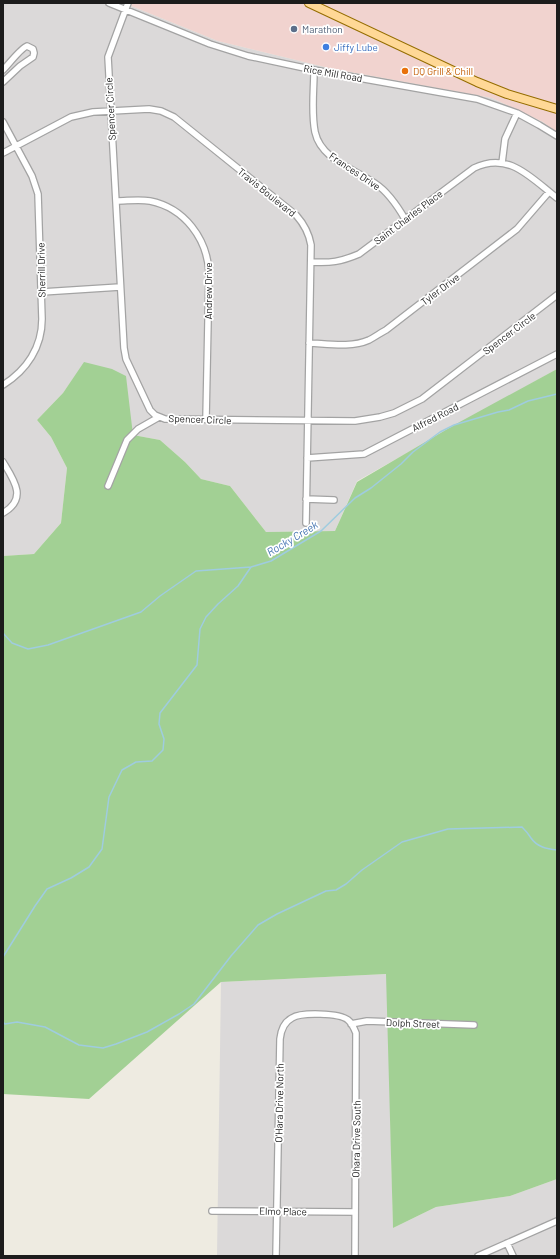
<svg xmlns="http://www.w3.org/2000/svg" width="560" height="1259" viewBox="0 0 560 1259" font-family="Barlow,sans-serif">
<rect width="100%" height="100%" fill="#eeebe1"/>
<path fill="#dbd9d9" d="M3,3H124L218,41L329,68L492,98L543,122L557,133V369L357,481L335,531L266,532L230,486L201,479L185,462L160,440L133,435L84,363L63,393L37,420L51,437L67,468L61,523L34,554L3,556Z
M387,974L393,1228L436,1207L510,1196L557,1179V1256H217L221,982Z"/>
<path fill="#f1d3cf" d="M124,3H557V133L543,122L492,98L329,68L218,41Z"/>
<path fill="#a2d094" d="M84,362L112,369L126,376L133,435L160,440L185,462L201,479L230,486L266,532L335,531L357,482L456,424L557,369V1179L510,1196L436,1207L393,1228L386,974L221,982L89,1099L3,1094V556L34,554L61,523L67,468L51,437L37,420L63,393Z"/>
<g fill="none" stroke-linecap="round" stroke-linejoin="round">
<path stroke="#9fccdf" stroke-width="1.5" d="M3,633L12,643L28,649L48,645L141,612L160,596L196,571L251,567L271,561L321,531L355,498L371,488L401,464L413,452L440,432L454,425L498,412L509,410L528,401L557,394
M3,957L35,906L47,889L71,878L89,867L102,849L109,797L122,770L136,762L152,761L163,750L164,739L159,724L160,713L197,665L200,629L206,617L218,604L238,586L251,567
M3,1022L5,1024L17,1022L45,1027L79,1045L103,1048L116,1044L147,1032L179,1014L194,1004L231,956L258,925L277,914L326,891L336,890L346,884L362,870L402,842L448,829L522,827C526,831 528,833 531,838C537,847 547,849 557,850"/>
<defs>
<path id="street" d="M109,3L210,44L248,56L314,70L477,99L517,113L539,125L557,136
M128,3L108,57L124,348L126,359L150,410L155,415L165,419L355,421L380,417L394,413L422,399L557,295
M3,70C9,64 21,48 27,46L33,49L34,53L33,57L20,66L3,82
M314,70C314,90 311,112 315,132C321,160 355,169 376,184C388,192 398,207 405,219
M3,122L32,176L38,194L42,319C42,347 27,370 3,385
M3,153L71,117L93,112L149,109L161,111L174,117L296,215C304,224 309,233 311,245L306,523
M502,163L505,139L517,113
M116,201C127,201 139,199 150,201C185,208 207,239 209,272L206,419
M311,262C331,263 340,262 359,254L474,168C509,151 531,178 557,198
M42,292L120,287
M309,343C329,344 351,348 369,340C375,337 380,333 386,330L517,229L549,192
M307,458L364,454L557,354
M3,462C14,480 28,499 3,513
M108,486L127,440L138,429L159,417
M306,499L334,500
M351,1024L367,1021L474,1025
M212,1211L355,1212
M507,1243L513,1256
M276,1256L280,1039C281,1030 284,1022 292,1018C301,1012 340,1013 348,1020C352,1023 354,1028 356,1033L355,1256
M478,1256L557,1221"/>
<path id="primary" d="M309,3L477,82L507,94L557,109"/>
</defs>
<use href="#street" stroke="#a3a3a3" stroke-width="8"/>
<use href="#primary" stroke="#956d00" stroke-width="10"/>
<use href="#street" stroke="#fff" stroke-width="5.5"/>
<use href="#primary" stroke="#ffd896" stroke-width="8"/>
</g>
<circle fill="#5c6f8a" stroke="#fff" stroke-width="1.5" cx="294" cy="29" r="4"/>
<circle fill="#3f7fe0" stroke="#fff" stroke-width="1.5" cx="326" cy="47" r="4"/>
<circle fill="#e8710a" stroke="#fff" stroke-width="1.5" cx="405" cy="71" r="4"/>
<g text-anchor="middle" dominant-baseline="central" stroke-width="3.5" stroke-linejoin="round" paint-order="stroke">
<g font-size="10" fill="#4e5e75" stroke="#fff" text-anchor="start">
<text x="302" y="29">Marathon</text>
</g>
<g font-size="10" fill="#366cbe" stroke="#fff" text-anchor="start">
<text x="334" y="47">Jiffy Lube</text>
</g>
<g font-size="10" fill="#c56008" stroke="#fff" text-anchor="start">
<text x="413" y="71">DQ Grill &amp; Chill</text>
</g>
<g font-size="10" fill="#1c1c1c" stroke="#fff">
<text transform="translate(333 73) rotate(10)">Rice Mill Road</text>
<text transform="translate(110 109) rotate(-93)">Spencer Circle</text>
<text transform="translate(355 171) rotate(34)">Frances Drive</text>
<text transform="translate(267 192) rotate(39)">Travis Boulevard</text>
<text transform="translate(408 217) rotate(-37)">Saint Charles Place</text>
<text transform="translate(41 270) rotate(-91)">Sherrill Drive</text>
<text transform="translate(440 289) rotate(-37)">Tyler Drive</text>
<text transform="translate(208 291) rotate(-90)">Andrew Drive</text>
<text transform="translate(509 333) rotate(-37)">Spencer Circle</text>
<text transform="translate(435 417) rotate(-27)">Alfred Road</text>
<text transform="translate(200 419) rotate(2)">Spencer Circle</text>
<text transform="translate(413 1023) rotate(2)">Dolph Street</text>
<text transform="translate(279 1103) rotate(-89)">O’Hara Drive North</text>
<text transform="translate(356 1139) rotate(-89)">Ohara Drive South</text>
<text transform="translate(283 1211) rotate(1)">Elmo Place</text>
</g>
<g font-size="11" font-style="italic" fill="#4474b1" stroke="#fff">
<text transform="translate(292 538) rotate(-31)">Rocky Creek</text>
</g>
</g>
<rect width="560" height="1259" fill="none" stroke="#1c1c1c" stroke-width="8"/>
</svg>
